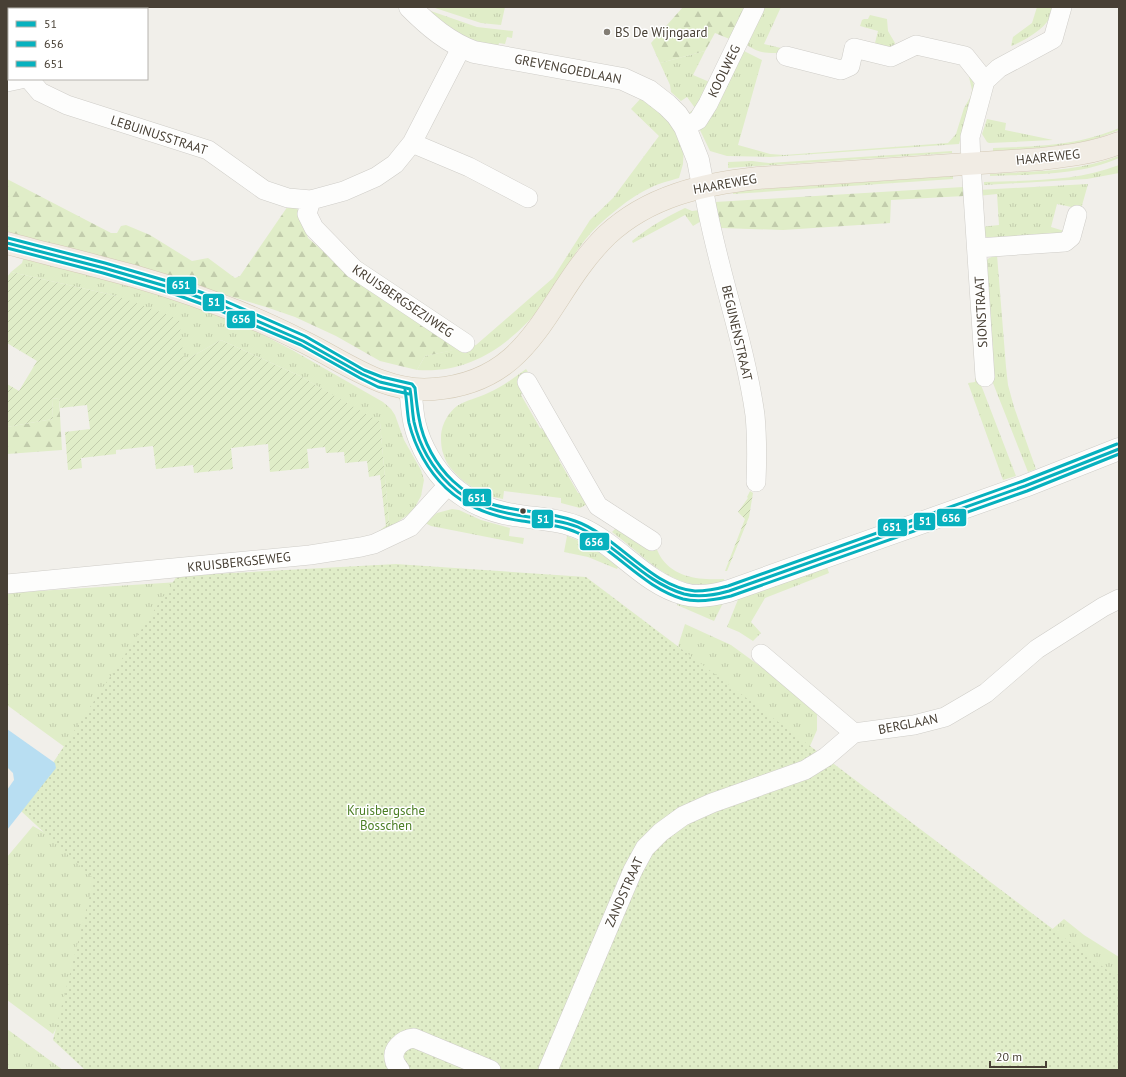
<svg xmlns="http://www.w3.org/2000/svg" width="1126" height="1077" viewBox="0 0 1126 1077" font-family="'PT Sans',sans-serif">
<defs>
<pattern id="grass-tufts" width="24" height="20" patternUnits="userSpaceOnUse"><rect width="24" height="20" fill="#e0edc8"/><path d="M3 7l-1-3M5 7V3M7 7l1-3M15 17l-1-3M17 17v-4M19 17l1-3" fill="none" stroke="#c2ccac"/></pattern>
<pattern id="forest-firs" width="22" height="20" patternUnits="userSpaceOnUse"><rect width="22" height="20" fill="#e0edc8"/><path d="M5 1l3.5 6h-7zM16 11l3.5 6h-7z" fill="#c2ccac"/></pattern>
<pattern id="park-dots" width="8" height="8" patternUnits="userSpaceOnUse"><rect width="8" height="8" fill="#e0edc8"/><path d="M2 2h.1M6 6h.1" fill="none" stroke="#c2ccac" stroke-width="1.8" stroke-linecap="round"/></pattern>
<pattern id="garden-furrows" width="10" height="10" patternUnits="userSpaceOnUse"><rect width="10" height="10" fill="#e0edc8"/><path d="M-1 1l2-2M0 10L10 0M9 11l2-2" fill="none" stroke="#c2ccac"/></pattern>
</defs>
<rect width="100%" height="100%" fill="#f1efea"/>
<path fill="url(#grass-tufts)" d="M432,7H505L501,25L481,23Z
M760,7H781L764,44L785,49L783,53C764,53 761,54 745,44Z
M1037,7H1052C1051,11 1050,15 1049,19C1043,30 1022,42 1011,46L1013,37L1032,23Z
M425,9L477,27L513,31L512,38L507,37L505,44L499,43L498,47L465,40Z
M870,15L887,19L888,31L895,43L893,48L874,47L878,31L860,26L862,20L864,19H868Z
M705,51L693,75L712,83L692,118L689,113L695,108L687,97L681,101L671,92L670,85L660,63Z
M744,51L762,60L738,145L770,154L784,155L948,143L956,134L964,108L971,96L972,90L969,77L971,76L975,88L959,144L770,157L727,156L710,151L698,126Z
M642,97L671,123L684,145L683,164L679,178C669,181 659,183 650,188C631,196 604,219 590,234C572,254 561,280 545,302C513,343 471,374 417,370L425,356L476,345L553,278L590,220L613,198L659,136L631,109Z
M987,119L1006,123L1005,130L1053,140L989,143L987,142L982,134Z
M1119,128V130C1106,135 1094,140 1081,143C1053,150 1022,149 993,151V148C1039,146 1076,146 1119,128Z
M952,151V153L728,168V162L752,161L769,163Z
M1119,156V158C1079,176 1033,174 990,176V174C1035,171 1076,172 1119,156Z
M1119,165V173L1087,179L984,185V182C1029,180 1076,182 1119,165Z
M953,176V179L733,194V191Z
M1088,184L1081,209L1057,204L1051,227L1064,231L1063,235L988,238L985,236L981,227L999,225L997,194L978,196V190Z
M685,208L692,211L700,210L703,220L693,226L685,215L633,243L632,241C649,227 666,217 685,208Z
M997,255L1006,367L1008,385L1014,407L1036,469L1028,472L991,378L986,261L989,258Z
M24,256L154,292L240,323L294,351L383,402L391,409L395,415L404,440L421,470L424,480L421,496L413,511L388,529L378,532L389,523L380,423L300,376L221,340L184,361L117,296L11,272L22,263Z
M526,369L530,375L521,395L540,428L548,430L562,452L559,460L578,493L587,494L591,502L580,508L561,503V498L504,491L503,499C496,498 489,496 483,493C470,488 448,470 444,456C441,449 441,442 441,435C442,424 448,413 457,406C466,400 478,398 488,393C502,387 514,378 526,369Z
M975,372L983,390L1016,476L1003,480L968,383L975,382Z
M452,509L459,510L481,520L510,528L509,536L524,538L523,544L431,526L425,523L437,513Z
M618,526C626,530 651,542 656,548C658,551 659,555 662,559C677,579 702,580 724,579L723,583C713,584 702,585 692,584C661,578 637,550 612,532Z
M567,536C587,543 602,554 618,567L617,569L588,557L564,552Z
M827,567L829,573L765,598L751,622L761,633L753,641L739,632L727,627L739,597Z
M210,580L66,748L7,705V593Z
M678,603H723L714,621L677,605Z
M685,624L731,645L812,704L817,713V730L810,746L800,756L678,646Z
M33,826L59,841L96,869L99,926L75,993L53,1034L7,1000V857Z
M1064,919L1084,935L1119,957V1042L1049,932Z
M7,1029L63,1070H7Z"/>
<path fill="url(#forest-firs)" d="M683,7H748L732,40L715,33L705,51L660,63L651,43Z
M7,179L111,233H117L121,226L126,225L150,235L192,261L208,258L235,278L240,276L290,203L295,202L308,238L351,276L464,348L425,356L417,370L380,361L336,336L295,317L266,307L203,288L7,234Z
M963,187L964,196L891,200L890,223L783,230L721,228L715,202Z
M59,398L62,450L7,454V427L53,419L52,399Z"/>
<path fill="url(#park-dots)" d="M396,564L586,577L1119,979V1070H85L53,1040L94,879L21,811L177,576Z"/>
<path fill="url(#garden-furrows)" d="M11,272L117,296L179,319L184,361L221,340L300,376L380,422L389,523L386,526L380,475L369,477L367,461L345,463L344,452L326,453L325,447L307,449L309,468L270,472L268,444L231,448L233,469L194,473L193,465L156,469L153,446L116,450V454L81,458L82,468L68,470L65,432L90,429L87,405L60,408L59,398L52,399L53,419L7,427V384L19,391L37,361L7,343V277Z
M750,491L753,493L749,517L727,571H725L745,519L738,512L748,498L747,497Z"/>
<path fill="#b8def2" d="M7,729L55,763L56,768L7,830V790L14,780L13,773L7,767Z"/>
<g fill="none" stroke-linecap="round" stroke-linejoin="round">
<defs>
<path id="minor" d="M79,9L81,7
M786,56L841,70L850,66L854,48L891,57L916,45L965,56L985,81
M29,79L40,92L67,105L208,150L264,190L288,198L311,200L344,191L376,177L395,164L412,143L461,48
M7,82L21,79
M685,127L698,120L708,104L755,7
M412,143L469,167L528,198
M703,186C715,263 744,337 755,415C757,437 757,459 756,482
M311,200L307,214L314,228L354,269L465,343
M977,248L1065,242L1071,237L1077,215
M985,377L971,164L970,137L985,81L999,68L1053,39L1062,7
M527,382L598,506L652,541
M7,584L310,555L361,547L374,544L410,527L449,484
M761,654L854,733L914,725L945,717L986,693L1037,649L1103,607L1119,599
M400,1070C399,1068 396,1065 395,1062C390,1049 403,1039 414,1038L491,1070
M548,1070L633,870L645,848L661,832L683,816L712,803L805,770L826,757L854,733"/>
<path id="tertiary" d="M410,7C429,26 449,43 474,52L623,79L649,91L667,105L677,115L685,127L698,160L703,186
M410,389C412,401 412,414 415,425C420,446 434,470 450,485C467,501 491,512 514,515C537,519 561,519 582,529C619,546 644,583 684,594C697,598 715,595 729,591L1025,486L1119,449"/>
<path id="primary" d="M7,243C39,252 71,259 103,268C144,278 184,291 223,306C250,316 276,328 302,341C344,361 384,394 434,389C537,381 545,295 607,235C649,196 703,184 758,178L1041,159C1067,156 1094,153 1119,143"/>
</defs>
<use href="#minor" stroke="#cfcdc8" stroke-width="20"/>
<use href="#tertiary" stroke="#cfcdc8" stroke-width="23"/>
<use href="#primary" stroke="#d4cab6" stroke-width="23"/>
<use href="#minor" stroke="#fdfdfc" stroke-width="19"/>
<use href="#tertiary" stroke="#fdfdfc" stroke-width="22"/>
<use href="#primary" stroke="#f1ece4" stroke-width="22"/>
<defs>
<path id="bus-1" d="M7,243L104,268L179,290L223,306L303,341L362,374L380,382L410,389
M410,389C412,400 412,411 414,422C419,445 432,468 450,485C472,506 500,513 529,517C547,520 566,521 582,529C619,547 644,582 684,594C699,598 715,595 729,591L1025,486L1119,449"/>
<path id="bus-2" d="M7,248L103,273L177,295L221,311L301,345L360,378L378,387L409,394
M405,390C407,401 407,412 409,423C415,447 428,471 446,488C467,508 494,517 522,521C541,524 561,525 578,533C617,550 642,587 683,599C698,603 715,600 731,596L1027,491L1119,454"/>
<path id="bus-3" d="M8,238L105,263L181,285L225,301L305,336L364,370L382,377L412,384L415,388C416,398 417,408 419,418C423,442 436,465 453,481C492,518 531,505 575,521C616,535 652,588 695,591C706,591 717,589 728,586L1023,481L1117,444"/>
</defs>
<use href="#bus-1" stroke="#fff" stroke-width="6"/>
<use href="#bus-2" stroke="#fff" stroke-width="6"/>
<use href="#bus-3" stroke="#fff" stroke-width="6"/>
<use href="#bus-1" stroke="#07b1be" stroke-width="3"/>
<use href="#bus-2" stroke="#07b1be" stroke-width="3"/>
<use href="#bus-3" stroke="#07b1be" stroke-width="3"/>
</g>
<circle fill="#837d74" stroke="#fff" stroke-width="1.5" cx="607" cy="32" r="4"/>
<circle fill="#484035" stroke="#fff" stroke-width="1.5" cx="523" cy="511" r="3.5"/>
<g text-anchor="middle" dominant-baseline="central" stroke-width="3" stroke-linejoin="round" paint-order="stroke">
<g font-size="13" fill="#484035" stroke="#fff" text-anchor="start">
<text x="615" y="32">BS De Wijngaard</text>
</g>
<g font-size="13" fill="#484035" stroke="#fff">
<text transform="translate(568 69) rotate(11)">GREVENGOEDLAAN</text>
<text transform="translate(724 71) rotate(-64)">KOOLWEG</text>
<text transform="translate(159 135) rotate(18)">LEBUINUSSTRAAT</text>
<text transform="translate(1048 157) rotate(-6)">HAAREWEG</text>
<text transform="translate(725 184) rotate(-10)">HAAREWEG</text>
<text transform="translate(403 301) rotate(34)">KRUISBERGSEZIJWEG</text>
<text transform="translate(981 312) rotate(-93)">SIONSTRAAT</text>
<text transform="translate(737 333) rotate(77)">BEGIJNENSTRAAT</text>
<text transform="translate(239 562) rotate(-6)">KRUISBERGSEWEG</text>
<text transform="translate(908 724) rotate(-11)">BERGLAAN</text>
<text transform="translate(624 892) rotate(-66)">ZANDSTRAAT</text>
</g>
<g font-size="13" fill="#4b7e24" stroke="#fff">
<text x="386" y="810">Kruisbergsche<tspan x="386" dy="15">Bosschen</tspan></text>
</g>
</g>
<g stroke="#fff" stroke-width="1.5">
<rect x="166" y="276" width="31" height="19" rx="4" fill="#07b1be"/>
<rect x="202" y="293" width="23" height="19" rx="4" fill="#07b1be"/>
<rect x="226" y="310" width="30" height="19" rx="4" fill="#07b1be"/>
<rect x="462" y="488" width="30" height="19" rx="4" fill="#07b1be"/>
<rect x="936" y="508" width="31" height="19" rx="4" fill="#07b1be"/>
<rect x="531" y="509" width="23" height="20" rx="4" fill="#07b1be"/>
<rect x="913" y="512" width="23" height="19" rx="4" fill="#07b1be"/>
<rect x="877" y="518" width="31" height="19" rx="4" fill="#07b1be"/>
<rect x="579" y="532" width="31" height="19" rx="4" fill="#07b1be"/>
</g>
<g font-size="11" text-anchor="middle" font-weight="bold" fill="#fff">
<text x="181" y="289">651</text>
<text x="214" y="306">51</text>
<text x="241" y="323">656</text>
<text x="477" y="502">651</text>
<text x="951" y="522">656</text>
<text x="543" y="523">51</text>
<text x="925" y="525">51</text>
<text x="892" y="531">651</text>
<text x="594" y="546">656</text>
</g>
<rect width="1126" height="1077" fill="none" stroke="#484035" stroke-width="16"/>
<rect x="8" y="8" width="140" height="72" fill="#ffffff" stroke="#b6b3ae"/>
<rect x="16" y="21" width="20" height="6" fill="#07b1be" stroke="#b6b3ae"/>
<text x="44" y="28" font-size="12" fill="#484035">51</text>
<rect x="16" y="41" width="20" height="6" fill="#07b1be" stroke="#b6b3ae"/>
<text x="44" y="48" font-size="12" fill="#484035">656</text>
<rect x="16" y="61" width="20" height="6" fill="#07b1be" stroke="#b6b3ae"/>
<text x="44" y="68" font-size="12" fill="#484035">651</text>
<path d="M990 1061v6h56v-6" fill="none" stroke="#484035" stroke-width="2"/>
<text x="996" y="1061" font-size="12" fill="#484035" stroke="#ffffff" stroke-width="3" paint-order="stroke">20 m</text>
</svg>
